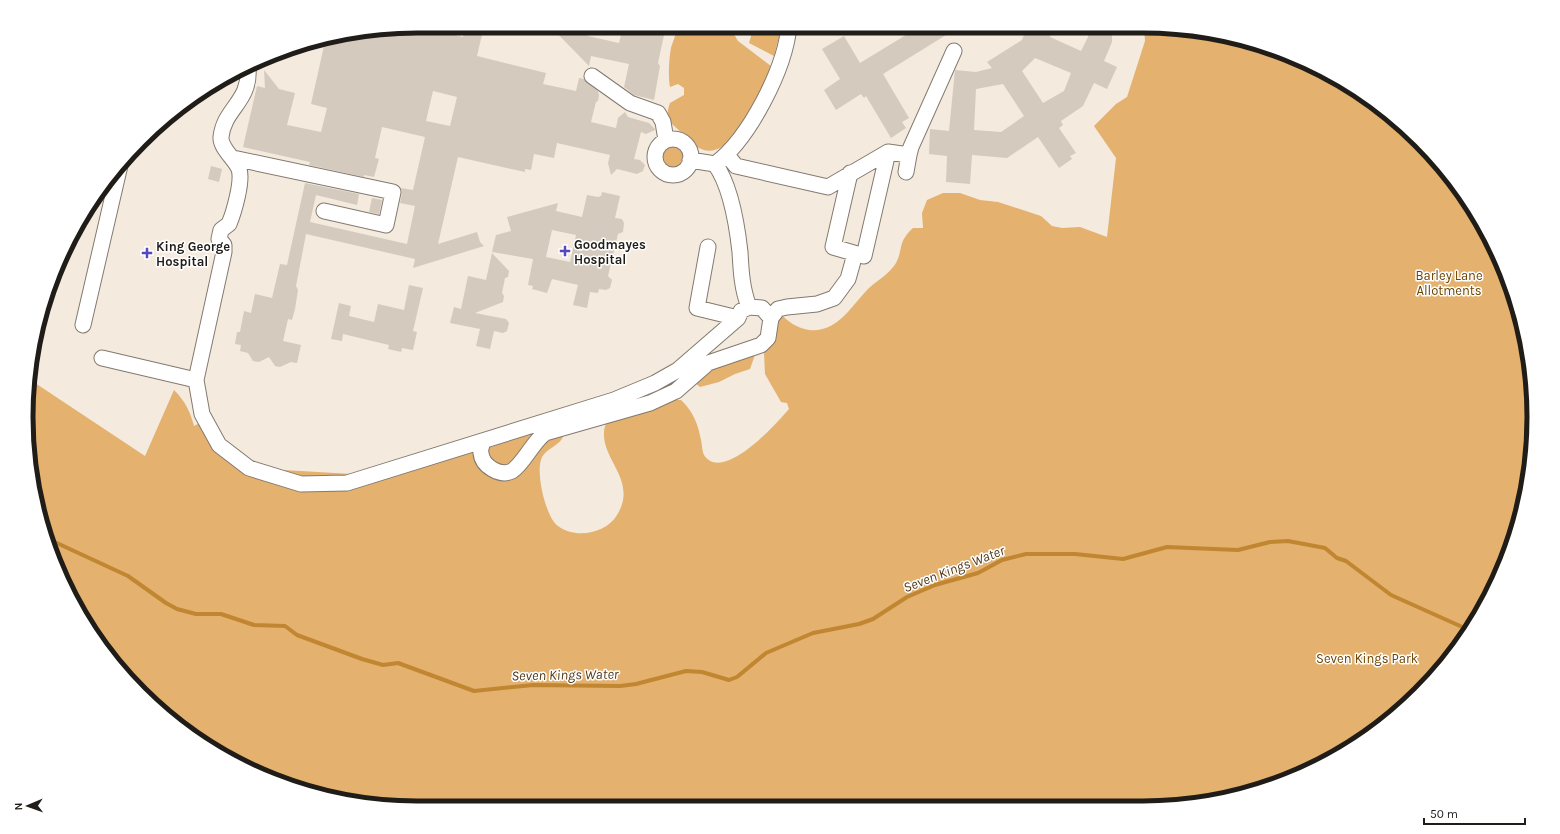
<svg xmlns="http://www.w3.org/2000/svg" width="1560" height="834" viewBox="0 0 1560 834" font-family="Karla,sans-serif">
<rect width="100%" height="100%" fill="#f4eade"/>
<path fill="#e4b16e" d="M676,26H729L738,41L771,66C762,90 745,130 723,146C707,157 695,147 684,135C673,123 663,122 670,103L684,95V88L678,84L670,87C668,78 669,58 671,48C673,41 677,34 676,26Z
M754,26H782L774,56L749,43Z
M1144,27H1168L1244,39L1338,78L1401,123L1453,179L1494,244L1521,316L1533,391L1531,468L1513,542L1482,612L1437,675L1360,742L1269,787L1194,805L392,807L316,795L222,756L179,727L123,675L92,634L56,567L39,518L27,443V391L29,379L145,456L174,390C185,401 190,411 194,426L210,417L222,443L266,469L352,474L487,432L492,447C514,436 537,429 561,433L563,437C558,447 544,449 541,460C536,474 546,518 558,526C575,539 606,534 617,515C638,481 602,461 604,432C604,428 606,424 607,420L666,400H681C693,411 698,424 701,440C702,444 702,451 704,455C723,484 777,423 789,409L787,403L781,402L765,374L764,353L780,313C788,322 797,328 809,330C838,333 851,306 869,288C878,280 889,274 896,263C904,247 897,243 913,228H923L922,213L927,200L943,193H960L980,200L998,202L1041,216L1052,226L1062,228L1080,227L1107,237L1116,158L1094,126L1116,104L1127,97L1145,41Z
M661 157a12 12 0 1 1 24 0a12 12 0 1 1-24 0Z
M756,352L750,369L735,374L719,382L700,387L694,382L709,368Z"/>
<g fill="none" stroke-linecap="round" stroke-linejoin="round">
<path stroke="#c08631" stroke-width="4" d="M46,538L128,576L166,603L177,609L196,614H221L254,625L285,626L297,635L362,659L383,665L398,663L474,691L533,685L620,686L636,684L686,671L702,672L729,680L737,677L766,653L813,633L859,624L873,619L907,597L935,585L978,573L1002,560L1026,554H1075L1123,559L1167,547L1238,550L1270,542L1288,541L1325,548L1337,558L1346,561L1391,595L1469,630"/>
</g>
<path fill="#d4cabe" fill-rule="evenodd" d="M417,26L463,37L466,26H484L477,56L546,73L543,84L576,91L579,78L584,79L598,91L599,95L598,101L596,102L591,122L616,128L618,118L625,112L628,117L649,123L655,129V130L646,134L641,132L634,159L640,160L645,165L643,171L637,174L617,169L611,175L608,163L610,155L557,143L554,158L534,154L531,170L525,169V172L458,157L438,244L477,232L480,242L484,246L413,268L415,259L306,234L296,286L298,290L295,309L292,320L288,319L283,341L301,345L297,363L291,362L280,367L275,366L269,357L259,362L253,361L248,353L240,351L241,345L235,344L237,332H240L244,311L251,313L255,294L272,298L280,264L287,265L305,183L359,194L357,205L316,195L310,222L407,244L415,206L400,203L402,193L401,188L413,190L425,137L382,127L375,158L379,159L374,177L364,175V177L309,165L310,162L243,147L257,86L265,88L264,70L279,89L295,93L287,125L321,132L327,108L311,104L326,37L341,33ZM433,91L457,97L450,126L426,121Z
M550,26H578L588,36L619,43L623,26H666L658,63L660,66L654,100L634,95L624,87L629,64L591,56L589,66Z
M919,27H959L883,74L909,118L902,122L906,128L891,138L866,96L864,98L861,94L836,110L824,90L840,79L822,49L844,36L860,63Z
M1027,27H1052L1050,37L1081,51L1088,37V27H1112V42L1104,61L1117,67L1107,89L1094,83L1083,106L1061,121L1063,125L1059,128L1076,153L1070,156L1072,159L1059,168L1038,137L1007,158L972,155L970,184L946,182L947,156L929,154L930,129L949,131L955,70L976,72L992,68L987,62L1022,40ZM1035,58L1071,73L1064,91L1043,103L1022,71ZM1003,84L1024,116L1001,132L974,130L976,89Z
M211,166L222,169L219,182L208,179Z
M602,192L620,196L615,218L622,219L624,223L623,232L618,234L608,276L612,280L610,288L606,290L599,289L598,293L590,292L587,308L573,305L578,285L552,279L547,293L532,289L533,286L528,285L533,259L492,252L496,235L511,231L507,217L558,203L556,211L582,217L587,195L598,197L601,196ZM552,230L576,235L570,262L546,257Z
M372,198L382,200L379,214L369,212Z
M492,253L509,271L508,277L505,278L502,293L504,296L503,302L475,313L506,319L509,323L507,331L503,333L494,331L490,349L476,346L480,329L450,323L454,307L461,309L468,276L486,280Z
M409,285L423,288L413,331L417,332L413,350L402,348L401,352L388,349L389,345L343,334L342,341L331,339L339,303L351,306L349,316L374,322L378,304L404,310Z"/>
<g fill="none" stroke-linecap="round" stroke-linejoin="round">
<defs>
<path id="minor" d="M592,76L630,103L658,113L663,122L666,140
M655 157a18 18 0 1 1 36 0a18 18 0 1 1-36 0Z
M888,152L909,155L911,147L954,51
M727,155L736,166L828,187L888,152L864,256L833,247L850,173
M233,158L393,192L386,225L324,211
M690,160L715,164C749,139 785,69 789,26
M715,164C731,186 737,225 740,252C741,271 742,289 749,307
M906,172L909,155
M229,224L221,230L219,239L224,245V252L196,380L202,414L219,445L249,468L301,484L347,483L614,400L655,383L678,370L738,318L741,311L749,307L762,308L771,318
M229,224C234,212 243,181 239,169C235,159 220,148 221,137C224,108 251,102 248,67
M708,247L697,308L738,318
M83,325L121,161
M102,358L196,380
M483,441C482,445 480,450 481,453C482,466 500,477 512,471C524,463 532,443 545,433L650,403L676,391L708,363L761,345L768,338L771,318L778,309L787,307L817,304L834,298L848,279L855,254"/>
</defs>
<use href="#minor" stroke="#837a6f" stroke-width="17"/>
<use href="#minor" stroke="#fff" stroke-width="15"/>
</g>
<g fill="#5748c0" stroke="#fff" stroke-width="1.5">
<path d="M563 245h4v4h4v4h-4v4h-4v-4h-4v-4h4z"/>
<path d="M145 247h4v4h4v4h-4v4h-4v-4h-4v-4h4z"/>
</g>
<g text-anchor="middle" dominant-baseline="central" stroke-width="3" stroke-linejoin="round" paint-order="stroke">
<g font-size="13" font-weight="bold" fill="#201c18" stroke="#fff" text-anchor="start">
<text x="574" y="244">Goodmayes<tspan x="574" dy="15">Hospital</tspan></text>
<text x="156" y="246">King George<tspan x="156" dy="15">Hospital</tspan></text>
</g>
<g font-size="13" fill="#6b4400" stroke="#fff">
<text x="1449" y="275">Barley Lane<tspan x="1449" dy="15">Allotments</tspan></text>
<text x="1367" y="658">Seven Kings Park</text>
</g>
<g font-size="14" font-style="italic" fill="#503715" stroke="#fff">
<text transform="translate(954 569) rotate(-21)">Seven Kings Water</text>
<text transform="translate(565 675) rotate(-1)">Seven Kings Water</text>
</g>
</g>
<path d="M0 0H1560V834H0ZM417 33H1143A384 384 0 0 1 1527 417V417A384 384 0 0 1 1143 801H417A384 384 0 0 1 33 417V417A384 384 0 0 1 417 33Z" fill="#fff" fill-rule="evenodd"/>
<path fill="none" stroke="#201c18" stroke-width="5" d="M417 33H1143A384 384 0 0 1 1527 417V417A384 384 0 0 1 1143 801H417A384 384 0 0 1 33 417V417A384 384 0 0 1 417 33Z"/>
<g transform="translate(28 806) rotate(268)" stroke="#ffffff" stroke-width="3" paint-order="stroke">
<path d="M0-3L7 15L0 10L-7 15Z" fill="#201c18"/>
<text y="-6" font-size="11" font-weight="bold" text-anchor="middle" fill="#201c18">N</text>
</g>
<path d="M1424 818v6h101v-6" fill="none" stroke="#201c18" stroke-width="2"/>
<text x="1430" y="818" font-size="12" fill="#201c18" stroke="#ffffff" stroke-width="3" paint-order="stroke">50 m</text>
</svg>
